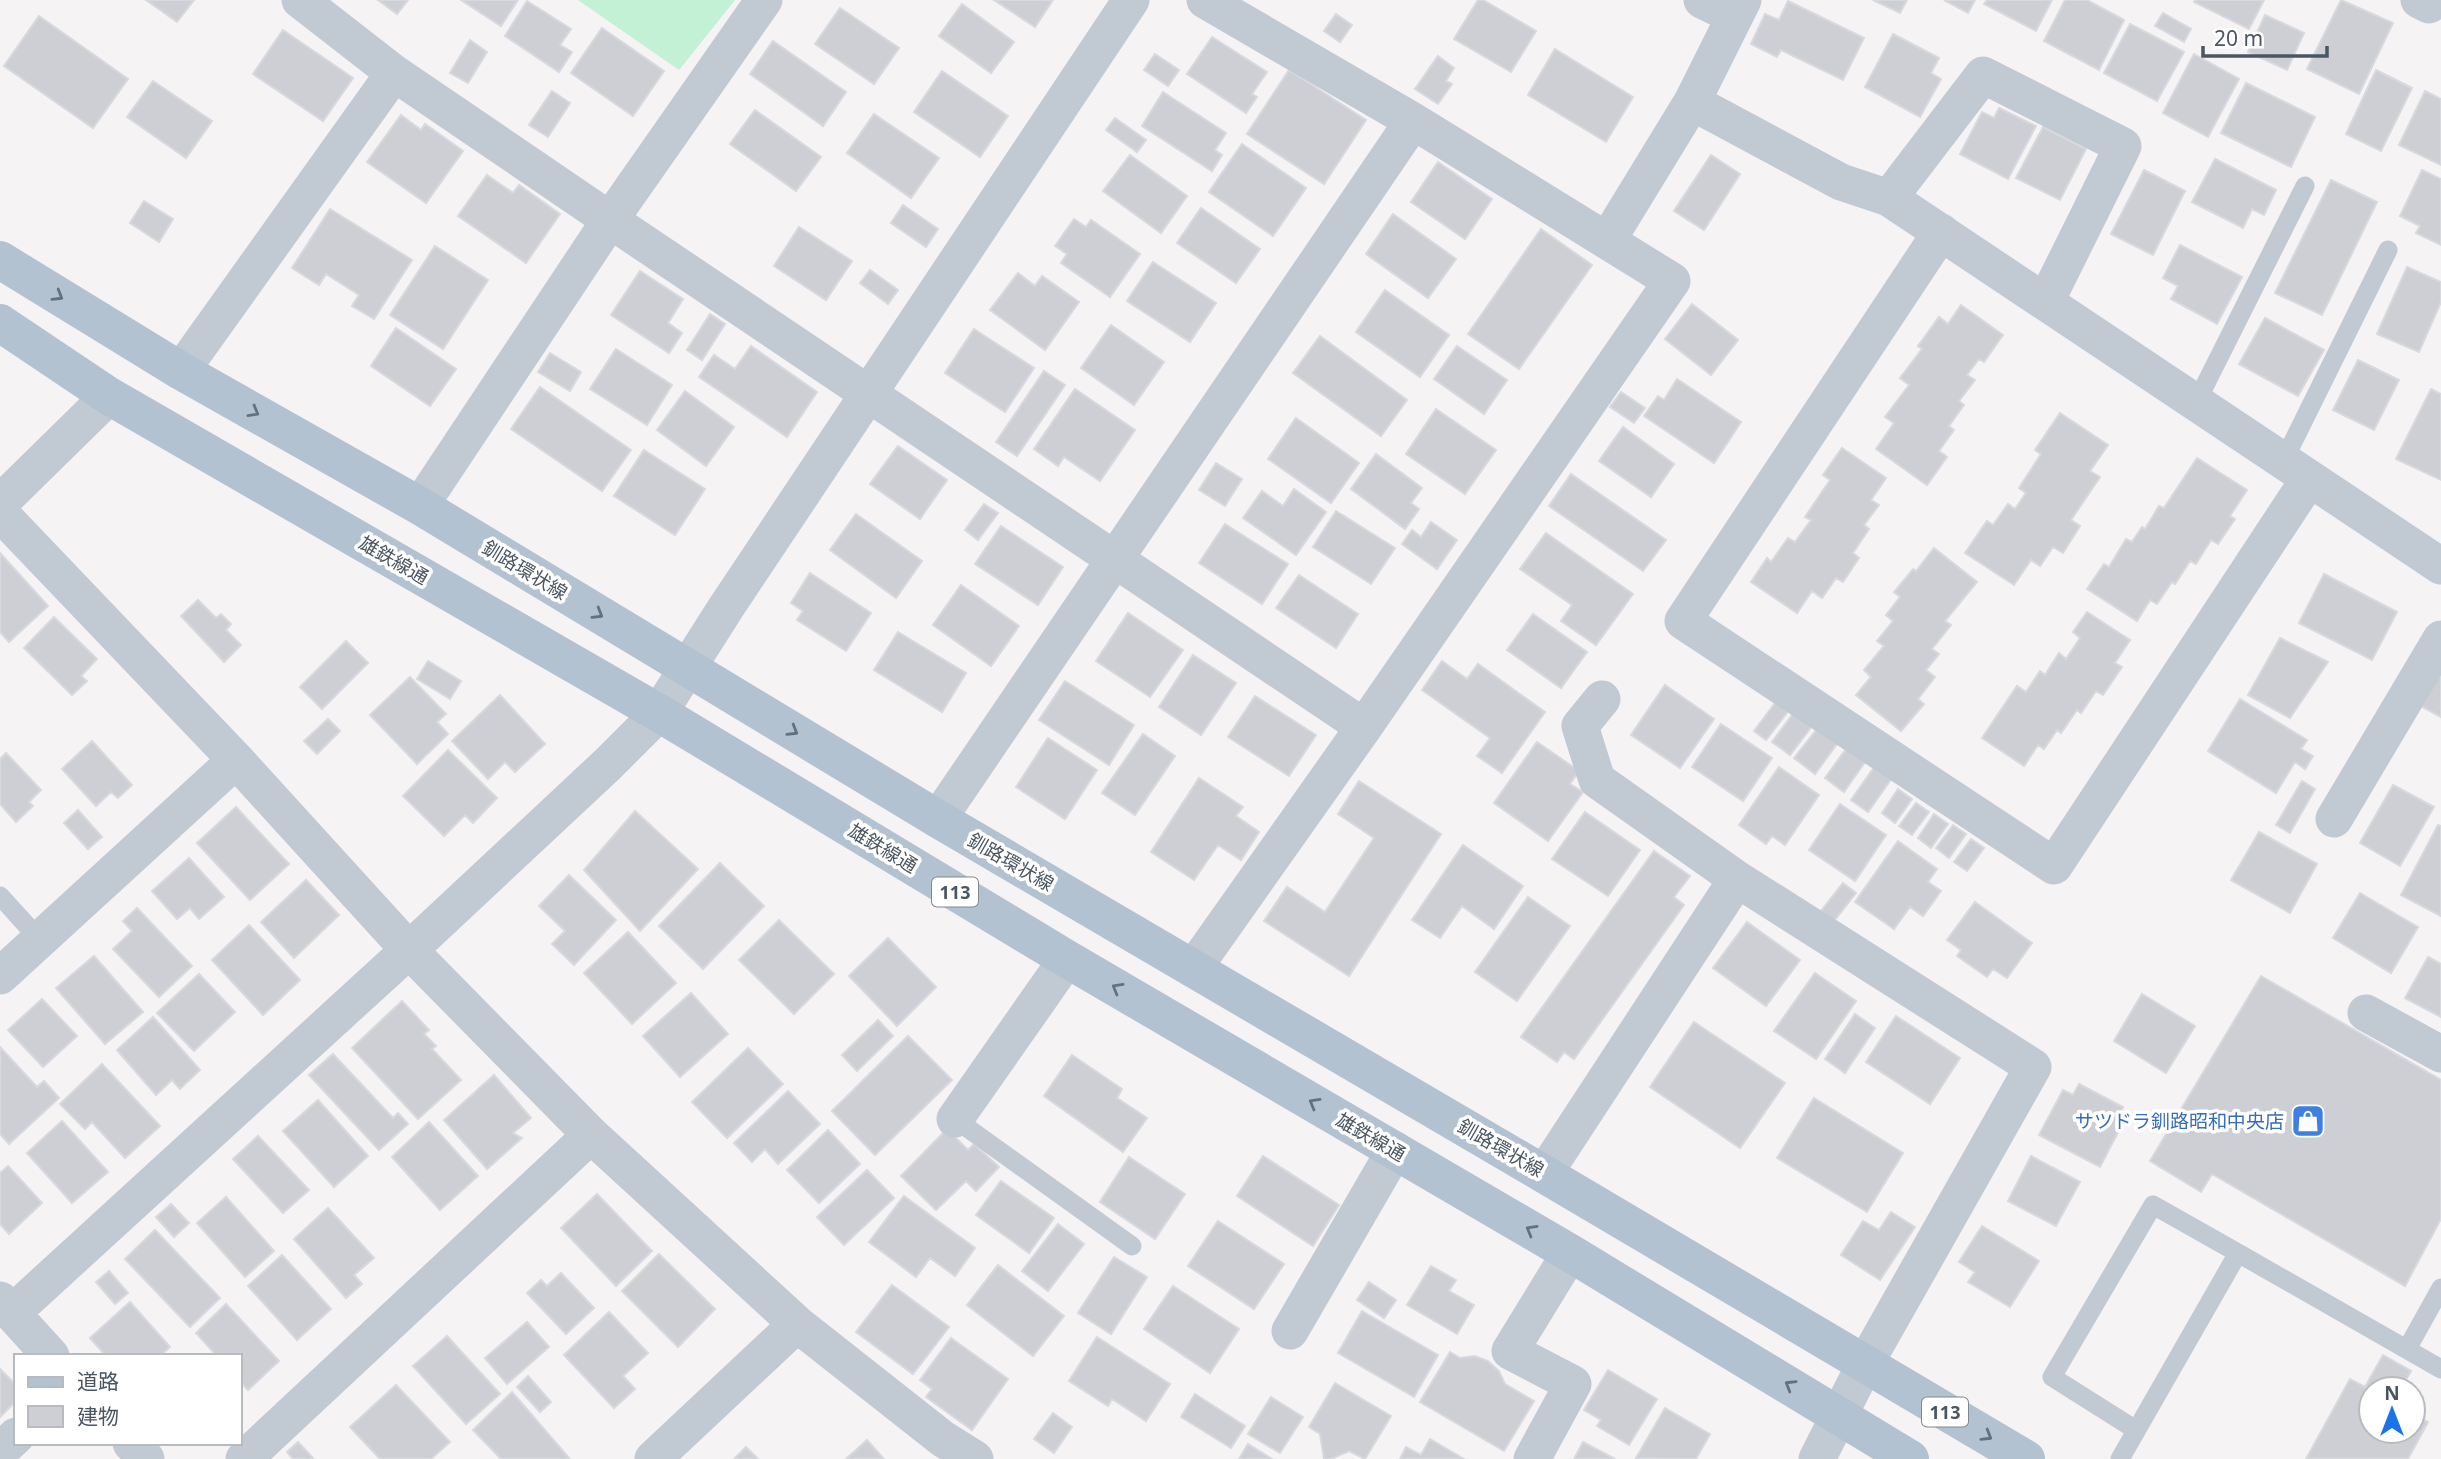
<svg xmlns="http://www.w3.org/2000/svg" width="2441" height="1459" viewBox="0 0 2441 1459" font-family="'Noto Sans','Noto Sans JP',sans-serif">
<rect width="100%" height="100%" fill="#f5f3f3"/>
<path fill="#c3f1d5" d="M578,0H735L679,70Z"/>
<path fill="#cdcfd5" stroke="#d7d9de" stroke-width="2" d="M146,0H194L177,22Z
M378,0H408L397,14Z
M461,0H518L501,26Z
M994,0H1053L1035,27Z
M1478,0H1483L1536,31L1511,72L1454,39Z
M1873,0H1907L1900,13Z
M1944,0H1975L1968,13Z
M1987,0H2052L2036,31L1984,4Z
M2065,0H2087L2124,20L2099,70L2044,41Z
M2195,0H2264L2249,29L2194,2Z
M2341,0L2393,23L2359,94L2307,69Z
M527,1L571,29L560,45L572,52L559,72L505,36Z
M1788,1L1864,38L1843,80L1781,50L1777,57L1751,44L1765,14L1779,20Z
M962,4L1014,42L991,73L939,36Z
M840,8L899,48L874,84L815,44Z
M2163,13L2191,29L2184,42L2155,26Z
M1336,14L1352,25L1340,42L1324,31Z
M2265,15L2304,33L2287,70L2248,52Z
M39,16L128,79L93,128L4,66Z
M2130,24L2184,52L2157,101L2104,73Z
M602,28L664,71L633,116L571,73Z
M283,30L353,78L323,121L253,74Z
M1893,34L1939,58L1931,73L1941,79L1920,117L1865,87Z
M1212,37L1267,72L1252,94L1257,97L1246,113L1187,74Z
M470,40L487,52L468,83L450,73Z
M773,41L846,92L823,126L750,74Z
M1555,49L1633,97L1606,142L1528,95Z
M1155,54L1179,70L1168,86L1144,70Z
M2194,54L2239,79L2208,137L2163,113Z
M1438,56L1454,68L1446,81L1452,84L1438,104L1415,89Z
M1289,70L1366,120L1324,184L1247,134Z
M2376,70L2412,88L2381,151L2346,134Z
M942,71L1008,116L980,157L914,112Z
M153,81L212,121L186,158L127,117Z
M2246,83L2315,117L2291,167L2221,133Z
M552,91L570,103L548,137L529,125Z
M2425,91L2441,99V165L2399,145Z
M1163,92L1226,133L1215,150L1222,155L1212,171L1142,126Z
M1999,108L2036,126L2008,179L1960,154L1982,112L1994,118Z
M755,110L821,157L796,191L730,144Z
M874,114L939,158L911,198L847,153Z
M401,115L421,130L425,124L463,151L426,203L367,162Z
M1115,118L1146,140L1137,152L1106,130Z
M2043,127L2086,149L2060,200L2016,178Z
M1242,144L1306,188L1273,236L1209,192Z
M1130,155L1187,196L1161,233L1103,191Z
M1711,155L1740,174L1704,230L1674,211Z
M2215,159L2276,190L2264,215L2252,209L2243,228L2192,202Z
M1438,162L1492,199L1465,239L1411,202Z
M2144,170L2185,191L2153,255L2111,234Z
M2422,170L2441,179V245L2416,233L2420,226L2400,216Z
M487,175L513,193L519,185L560,214L526,263L458,216Z
M2331,180L2377,202L2322,315L2275,293Z
M144,201L173,219L159,242L130,223Z
M903,205L938,229L926,247L891,223Z
M1201,208L1260,249L1236,283L1177,243Z
M330,209L412,260L374,319L352,306L359,295L326,274L319,285L292,268Z
M1393,214L1456,259L1428,298L1366,254Z
M1074,219L1086,227L1091,220L1140,254L1110,297L1061,263L1067,254L1055,246Z
M799,227L852,261L826,300L774,266Z
M1541,229L1592,265L1519,369L1468,334Z
M2180,245L2242,277L2217,324L2171,299L2178,286L2163,278Z
M435,246L488,280L443,349L390,315Z
M1153,262L1216,303L1190,342L1127,301Z
M2407,267L2441,282V302L2419,352L2377,334Z
M870,270L898,290L888,304L860,283Z
M640,271L683,299L668,323L682,333L669,353L611,315Z
M1018,273L1035,286L1042,276L1079,302L1045,350L990,310Z
M1385,290L1449,335L1420,377L1356,332Z
M1692,304L1738,340L1711,375L1665,339Z
M1961,305L2003,335L1984,362L1979,359L1967,375L1975,380L1959,401L1964,405L1949,426L1954,430L1939,451L1947,457L1927,485L1876,449L1894,423L1885,417L1909,385L1900,378L1922,349L1918,346L1939,317L1948,324Z
M710,314L725,324L702,360L687,350Z
M2265,318L2324,350L2298,396L2239,364Z
M1111,325L1164,362L1134,405L1081,368Z
M396,328L456,369L430,406L371,366Z
M974,329L1034,368L1005,412L945,373Z
M1320,336L1407,400L1381,436L1293,373Z
M751,346L817,392L787,437L699,377L714,355L735,369Z
M1457,346L1507,380L1484,414L1434,379Z
M616,349L672,385L647,425L590,389Z
M550,353L581,372L570,391L538,372Z
M2358,360L2399,380L2374,430L2333,410Z
M1044,371L1065,385L1017,456L996,442Z
M1677,379L1741,422L1714,463L1644,416L1658,396L1664,400Z
M540,387L631,450L602,491L511,429Z
M1075,389L1135,430L1100,481L1064,457L1058,466L1034,449Z
M2431,389L2441,394V480L2396,459Z
M685,391L734,427L706,466L657,430Z
M1621,392L1645,408L1634,423L1610,407Z
M1436,409L1496,450L1465,494L1406,454Z
M2060,413L2108,445L2090,471L2100,477L2071,520L2080,526L2063,553L2053,547L2040,566L2031,560L2014,585L1965,553L1987,521L1993,525L2008,504L2015,509L2026,493L2019,488L2041,454L2035,450Z
M1296,418L1359,463L1331,503L1268,459Z
M1623,427L1674,464L1651,497L1599,461Z
M898,446L947,480L920,519L870,484Z
M1842,448L1886,478L1871,500L1879,505L1864,525L1869,529L1853,553L1859,558L1843,582L1836,578L1822,598L1812,591L1797,613L1751,582L1767,558L1771,562L1788,538L1795,542L1811,520L1805,517L1830,480L1823,475Z
M644,450L705,489L675,535L614,496Z
M1376,454L1422,488L1411,503L1419,509L1405,529L1351,489Z
M2197,458L2247,490L2230,516L2235,519L2218,544L2211,540L2196,564L2190,561L2175,584L2172,582L2157,604L2150,600L2137,621L2087,589L2104,564L2109,567L2126,539L2132,542L2142,527L2145,529L2159,506L2164,508Z
M1216,463L1242,479L1225,506L1199,490Z
M1571,474L1666,540L1643,571L1549,506Z
M1294,489L1326,512L1296,555L1243,518L1262,491L1283,506Z
M984,504L998,513L978,540L965,530Z
M1336,511L1395,548L1371,584L1313,547Z
M856,514L922,561L896,598L830,550Z
M1431,522L1457,540L1437,569L1402,544L1412,530L1421,537Z
M1225,524L1288,564L1262,604L1199,563Z
M1001,526L1063,567L1038,605L975,564Z
M1546,533L1633,594L1596,645L1561,621L1572,605L1520,569Z
M1934,548L1977,582L1945,621L1951,625L1932,649L1939,654L1926,670L1935,677L1918,699L1924,704L1901,731L1856,695L1871,677L1864,670L1884,646L1877,641L1893,621L1886,615L1900,597L1894,592L1913,569L1916,571Z
M0,553L48,606L9,642L0,632Z
M810,573L871,613L846,651L797,620L803,611L791,603Z
M2324,574L2397,612L2372,660L2299,623Z
M1299,575L1358,614L1336,648L1276,608Z
M961,585L1019,626L991,666L933,625Z
M198,600L216,618L221,614L231,624L226,630L241,645L224,662L181,616Z
M2087,612L2130,640L2115,663L2122,667L2103,695L2096,691L2081,713L2077,710L2061,733L2057,730L2044,749L2038,745L2024,766L1982,738L2017,686L2026,692L2040,671L2045,675L2059,653L2066,659L2080,638L2073,632Z
M1128,613L1183,650L1150,697L1096,661Z
M1533,614L1587,652L1561,688L1507,650Z
M54,617L97,659L81,676L87,681L72,695L24,648Z
M898,632L966,673L942,712L874,670Z
M2280,638L2328,662L2290,718L2248,695Z
M346,641L368,663L322,709L300,687Z
M1193,655L1236,683L1201,735L1159,707Z
M428,661L461,681L450,699L417,679Z
M1442,661L1467,679L1478,664L1545,712L1502,773L1477,756L1490,738L1422,690Z
M2441,670V717L2421,706Z
M410,677L446,714L437,722L448,734L417,764L370,715Z
M1065,681L1134,725L1109,765L1039,720Z
M1665,685L1714,719L1680,768L1631,735Z
M500,695L545,744L515,772L505,762L488,779L452,741Z
M1255,696L1316,735L1289,776L1228,737Z
M1778,699L1790,709L1766,740L1754,731Z
M2240,699L2307,740L2301,749L2313,756L2305,769L2295,762L2276,793L2208,751Z
M1795,711L1813,725L1790,755L1772,742Z
M328,719L340,731L317,754L304,741Z
M1721,724L1772,758L1743,801L1692,767Z
M1817,729L1837,744L1815,774L1794,758Z
M1143,734L1175,756L1135,815L1102,793Z
M1048,738L1097,770L1065,819L1016,787Z
M92,741L132,785L118,798L111,792L96,806L62,769Z
M1537,742L1579,771L1570,784L1583,792L1548,841L1494,803Z
M1846,749L1865,762L1844,792L1825,778Z
M448,750L497,798L473,823L465,815L444,836L403,796Z
M6,753L41,790L29,802L33,806L16,822L0,804V759Z
M1875,766L1892,778L1868,812L1851,800Z
M1779,767L1819,795L1785,845L1772,836L1766,844L1739,825Z
M1199,778L1243,807L1236,816L1259,832L1241,860L1218,845L1194,880L1151,852Z
M1359,781L1441,834L1349,976L1264,921L1287,887L1325,912L1374,838L1338,814Z
M2302,781L2315,789L2290,833L2276,825Z
M2393,785L2434,807L2400,866L2360,843Z
M1898,789L1912,799L1895,823L1882,813Z
M1916,803L1929,812L1912,835L1899,826Z
M1840,804L1886,835L1855,881L1809,850Z
M236,807L289,864L250,900L197,843Z
M78,810L102,837L88,849L64,823Z
M635,811L698,869L640,931L584,870Z
M1585,812L1640,850L1608,896L1552,859Z
M1934,814L1948,824L1931,848L1918,838Z
M1953,825L1966,834L1949,858L1936,848Z
M2438,825L2441,826V916L2401,895Z
M2259,832L2317,864L2290,913L2231,880Z
M1971,839L1984,848L1967,871L1954,862Z
M1898,841L1937,869L1928,882L1941,891L1923,916L1910,907L1894,929L1855,902Z
M1463,845L1523,886L1494,929L1462,906L1440,938L1412,920Z
M1654,851L1690,876L1674,897L1684,905L1574,1059L1564,1052L1557,1062L1521,1037Z
M189,858L224,897L199,919L190,908L177,919L152,891Z
M720,863L764,906L703,969L659,926Z
M569,875L616,920L574,965L552,944L565,931L539,906Z
M306,880L339,915L294,958L261,922Z
M1843,883L1856,893L1834,921L1821,911Z
M2360,893L2418,927L2391,973L2333,938Z
M1528,897L1570,926L1517,1001L1475,972Z
M1975,902L2032,943L2007,978L1993,969L1987,977L1957,956L1961,950L1947,940Z
M137,908L192,966L159,997L113,949L132,931L123,921Z
M779,920L834,974L794,1014L739,960Z
M1747,922L1800,960L1766,1006L1713,968Z
M249,925L300,980L263,1015L212,960Z
M628,932L676,983L632,1024L584,973Z
M888,938L936,987L897,1026L849,976Z
M94,956L143,1012L105,1044L56,988Z
M2428,957L2441,964V1017L2405,998Z
M1815,973L1856,1001L1816,1059L1774,1031Z
M199,974L235,1012L194,1051L157,1013Z
M2261,976L2441,1080V1219L2405,1286L2212,1174L2201,1192L2150,1161Z
M691,993L728,1034L680,1077L643,1036Z
M2142,994L2195,1026L2166,1073L2114,1041Z
M42,999L77,1036L43,1067L8,1030Z
M402,1001L429,1030L424,1034L436,1046L432,1049L461,1080L418,1119L352,1048Z
M1855,1014L1875,1028L1845,1073L1825,1059Z
M1896,1016L1960,1058L1930,1104L1866,1062Z
M153,1017L200,1070L180,1089L172,1080L156,1095L117,1050Z
M878,1020L893,1036L857,1071L842,1055Z
M1694,1022L1785,1083L1740,1148L1650,1087Z
M908,1036L952,1080L875,1155L832,1111Z
M0,1047L37,1087L44,1081L59,1098L9,1144L0,1134Z
M748,1048L783,1084L727,1138L692,1102Z
M333,1054L393,1118L398,1113L408,1124L379,1150L309,1075Z
M1072,1055L1122,1089L1117,1098L1147,1118L1123,1152L1044,1096Z
M102,1064L160,1126L125,1158L92,1122L85,1129L60,1104Z
M494,1075L531,1118L513,1133L522,1138L487,1169L444,1120Z
M2079,1084L2123,1107L2117,1120L2123,1123L2100,1167L2039,1135L2063,1090L2073,1095Z
M788,1091L820,1124L778,1164L765,1149L752,1162L734,1143Z
M1814,1098L1903,1153L1867,1212L1777,1158Z
M318,1100L368,1156L334,1187L283,1131Z
M62,1121L108,1172L72,1203L27,1153Z
M429,1122L478,1176L440,1210L392,1157Z
M947,1129L968,1150L974,1144L999,1167L976,1191L966,1181L936,1210L901,1176Z
M828,1130L860,1164L819,1203L787,1170Z
M258,1136L309,1190L283,1213L233,1159Z
M1263,1156L1339,1205L1313,1246L1237,1196Z
M2031,1156L2080,1182L2056,1226L2008,1201Z
M1129,1157L1185,1194L1155,1239L1100,1202Z
M8,1166L42,1203L9,1234L0,1224V1173Z
M867,1170L894,1198L844,1245L817,1217Z
M1001,1181L1054,1218L1029,1253L976,1215Z
M597,1194L652,1251L616,1286L561,1228Z
M904,1196L975,1248L955,1276L930,1258L916,1277L869,1242Z
M226,1197L274,1251L245,1277L197,1223Z
M171,1204L189,1223L174,1237L156,1217Z
M328,1208L374,1258L354,1275L362,1284L346,1298L294,1239Z
M1891,1212L1915,1227L1880,1280L1841,1255L1863,1221L1879,1230Z
M1218,1221L1284,1264L1254,1309L1188,1266Z
M1058,1224L1084,1244L1048,1291L1022,1271Z
M1982,1226L2039,1261L2010,1307L1968,1282L1975,1272L1959,1262Z
M155,1230L220,1298L190,1327L125,1259Z
M659,1254L715,1309L678,1347L622,1291Z
M282,1255L331,1309L297,1340L248,1286Z
M1114,1257L1147,1277L1111,1334L1078,1313Z
M998,1265L1064,1316L1033,1356L967,1305Z
M1431,1266L1456,1280L1449,1291L1474,1305L1457,1334L1407,1305Z
M109,1271L128,1293L115,1304L96,1282Z
M561,1273L594,1308L566,1334L527,1293L541,1280L547,1286Z
M1369,1282L1396,1300L1384,1318L1357,1300Z
M892,1285L949,1327L913,1374L856,1332Z
M1173,1286L1239,1329L1210,1373L1144,1329Z
M130,1302L170,1347L160,1356H106L90,1338Z
M226,1304L279,1361L248,1390L240,1381V1356H217L196,1333Z
M1362,1311L1438,1355L1414,1397L1338,1353Z
M609,1312L648,1353L623,1376L635,1389L614,1408L564,1355Z
M527,1322L549,1347L507,1384L485,1358Z
M447,1336L500,1394L466,1424L413,1366Z
M1097,1337L1170,1384L1146,1421L1112,1399L1108,1406L1069,1381Z
M951,1338L1008,1379L972,1430L926,1397L932,1389L920,1380Z
M1450,1352L1460,1358L1475,1356L1488,1361L1499,1371L1505,1384L1534,1401L1504,1451L1420,1402Z
M2383,1355L2411,1371L2401,1389H2371V1431H2413V1413L2428,1422L2408,1459H2306L2350,1379L2365,1387Z
M0,1369L16,1385V1401L0,1417Z
M1608,1370L1657,1399L1629,1445L1597,1426L1601,1420L1584,1410Z
M528,1376L551,1402L540,1412L517,1387Z
M1335,1383L1391,1416L1365,1459L1349,1451L1331,1459H1324L1320,1434L1309,1427Z
M396,1385L450,1442L431,1459H380L350,1427Z
M512,1392L570,1459H501L473,1430Z
M1195,1394L1245,1426L1231,1448L1181,1417Z
M1271,1397L1303,1417L1280,1453L1248,1434Z
M1665,1408L1710,1434L1696,1459L1636,1458Z
M1053,1413L1072,1427L1054,1453L1034,1439Z
M1430,1439L1464,1459H1400L1406,1447L1421,1455Z
M867,1440L884,1459H846Z
M298,1442L314,1459H293L287,1452Z
M1583,1442L1615,1459H1574Z
M1248,1444L1272,1459H1239Z
M746,1447L758,1459H734Z"/>
<g fill="none" stroke-linecap="round" stroke-linejoin="round">
<path stroke="#c1cad2" stroke-width="19" d="M2196,403L2305,186
M2283,462L2388,250
M0,896L40,940
M955,1119L1132,1246
M2238,1253L2441,1369
M2407,1349L2441,1288
M2120,1459L2238,1253L2153,1205L2052,1377L2136,1430"/>
<path stroke="#c1cad2" stroke-width="37" d="M300,0L394,73L610,220L1364,727L1672,281L1413,121L1205,0
M1702,0L1735,16
M2419,0L2429,5L2432,0
M1692,102L1841,182L1889,198L2441,566
M1889,198L1983,75L2123,146L2046,301
M1941,232L1683,621L2054,866L2309,479
M1607,241L1692,102L1743,0
M181,371L394,73
M0,503L109,396
M420,506L610,220L764,0
M0,513L236,760L409,950L591,1135L797,1324L943,1439L975,1459
M1602,699L1580,726L1597,780L1737,879L2033,1067L1865,1364L1817,1459
M938,819L1413,121
M2334,819L2441,639
M1193,969L1364,727
M0,976L236,760
M2366,1013L2441,1054
M955,1119L1067,959
M1544,1174L1737,879
M0,1300L51,1356
M12,1313L409,950L607,765L659,713L725,609L1131,0
M1290,1331L1395,1150
M131,1443L146,1459
M0,1451L16,1436
M244,1459L591,1135
M653,1459L797,1324
M1532,1459L1573,1384L1510,1351L1570,1253"/>
<path stroke="#b3c2d1" stroke-width="38" d="M0,260L181,371L420,506L938,819L1544,1174L2026,1459
M0,323L109,396L659,713L1067,959L1570,1253L1910,1459"/>
</g>
<defs><path id="oneway-chevron" d="M-2-3.5L2.5 0L-2 3.5" fill="none" stroke-width="1.6" stroke-linecap="round" stroke-linejoin="round" transform="scale(1.75)"/></defs>
<g stroke="#64717d">
<use href="#oneway-chevron" transform="translate(58 296) rotate(31)"/>
<use href="#oneway-chevron" transform="translate(254 412) rotate(30)"/>
<use href="#oneway-chevron" transform="translate(598 614) rotate(31)"/>
<use href="#oneway-chevron" transform="translate(793 731) rotate(31)"/>
<use href="#oneway-chevron" transform="translate(1117 988) rotate(-150)"/>
<use href="#oneway-chevron" transform="translate(1314 1103) rotate(-150)"/>
<use href="#oneway-chevron" transform="translate(1531 1230) rotate(-150)"/>
<use href="#oneway-chevron" transform="translate(1790 1385) rotate(-149)"/>
<use href="#oneway-chevron" transform="translate(1987 1436) rotate(31)"/>
</g>
<defs>
<symbol id="shop-square" viewBox="-11 -11 22 22"><rect x="-9" y="-9" width="18" height="18" rx="4" fill="#3f7fe0" stroke="#fff"/><path d="M-5-2.5h2.3a2.7 3.5 0 0 1 5.4 0H5L5.5 6h-11ZM-1.5-2.5h3a1.5 2.3 0 0 0-3 0Z" fill="#fff"/></symbol>
</defs>
<g fill-rule="evenodd">
<use href="#shop-square" x="2289" y="1102" width="38" height="38"/>
</g>
<g text-anchor="middle" dominant-baseline="central" stroke-width="7" stroke-linejoin="round" paint-order="stroke">
<g fill="#fff" stroke="#808990" stroke-width="2">
<rect x="932" y="877.5" width="46" height="29" rx="5"/>
<rect x="1922" y="1397.5" width="46" height="29" rx="5"/>
</g>
<g font-size="18" font-weight="bold" fill="#4a5661">
<text x="955" y="892">113</text>
<text x="1945" y="1412">113</text>
</g>
<g font-size="19" fill="#4a5661" stroke="#fff">
<text transform="translate(394 560) rotate(30)">雄鉄線通</text>
<text transform="translate(525 570) rotate(31)">釧路環状線</text>
<text transform="translate(883 848) rotate(31)">雄鉄線通</text>
<text transform="translate(1011 862) rotate(30)">釧路環状線</text>
<text transform="translate(1371 1137) rotate(30)">雄鉄線通</text>
<text transform="translate(1501 1148) rotate(30)">釧路環状線</text>
</g>
<g font-size="19" fill="#366cbe" stroke="#fff" text-anchor="end">
<text x="2284" y="1121">サツドラ釧路昭和中央店</text>
</g>
</g>
<rect x="14" y="1354" width="228" height="91" fill="#ffffff" stroke="#b7bbc0" stroke-width="2"/>
<rect x="28" y="1377" width="35" height="10" fill="#b3c2d1" stroke="#b7bbc0" stroke-width="2"/>
<text x="77" y="1389" font-size="21" fill="#4a5661">道路</text>
<rect x="28" y="1406" width="35" height="21" fill="#cdcfd5" stroke="#b7bbc0" stroke-width="2"/>
<text x="77" y="1424" font-size="21" fill="#4a5661">建物</text>
<g transform="translate(2392 1410)"><circle r="33" fill="#ffffff" stroke="#b7bbc0" stroke-width="2"/>
<path d="M0-5L12 26L0 18L-12 26Z" fill="#1a73e8"/>
<text y="-10" font-size="19" font-weight="bold" text-anchor="middle" fill="#4a5661">N</text>
</g>
<path d="M2203 46v10h124v-10" fill="none" stroke="#4a5661" stroke-width="3.5"/>
<text x="2214" y="46" font-size="21" fill="#4a5661" stroke="#ffffff" stroke-width="5" paint-order="stroke">20 m</text>
</svg>
